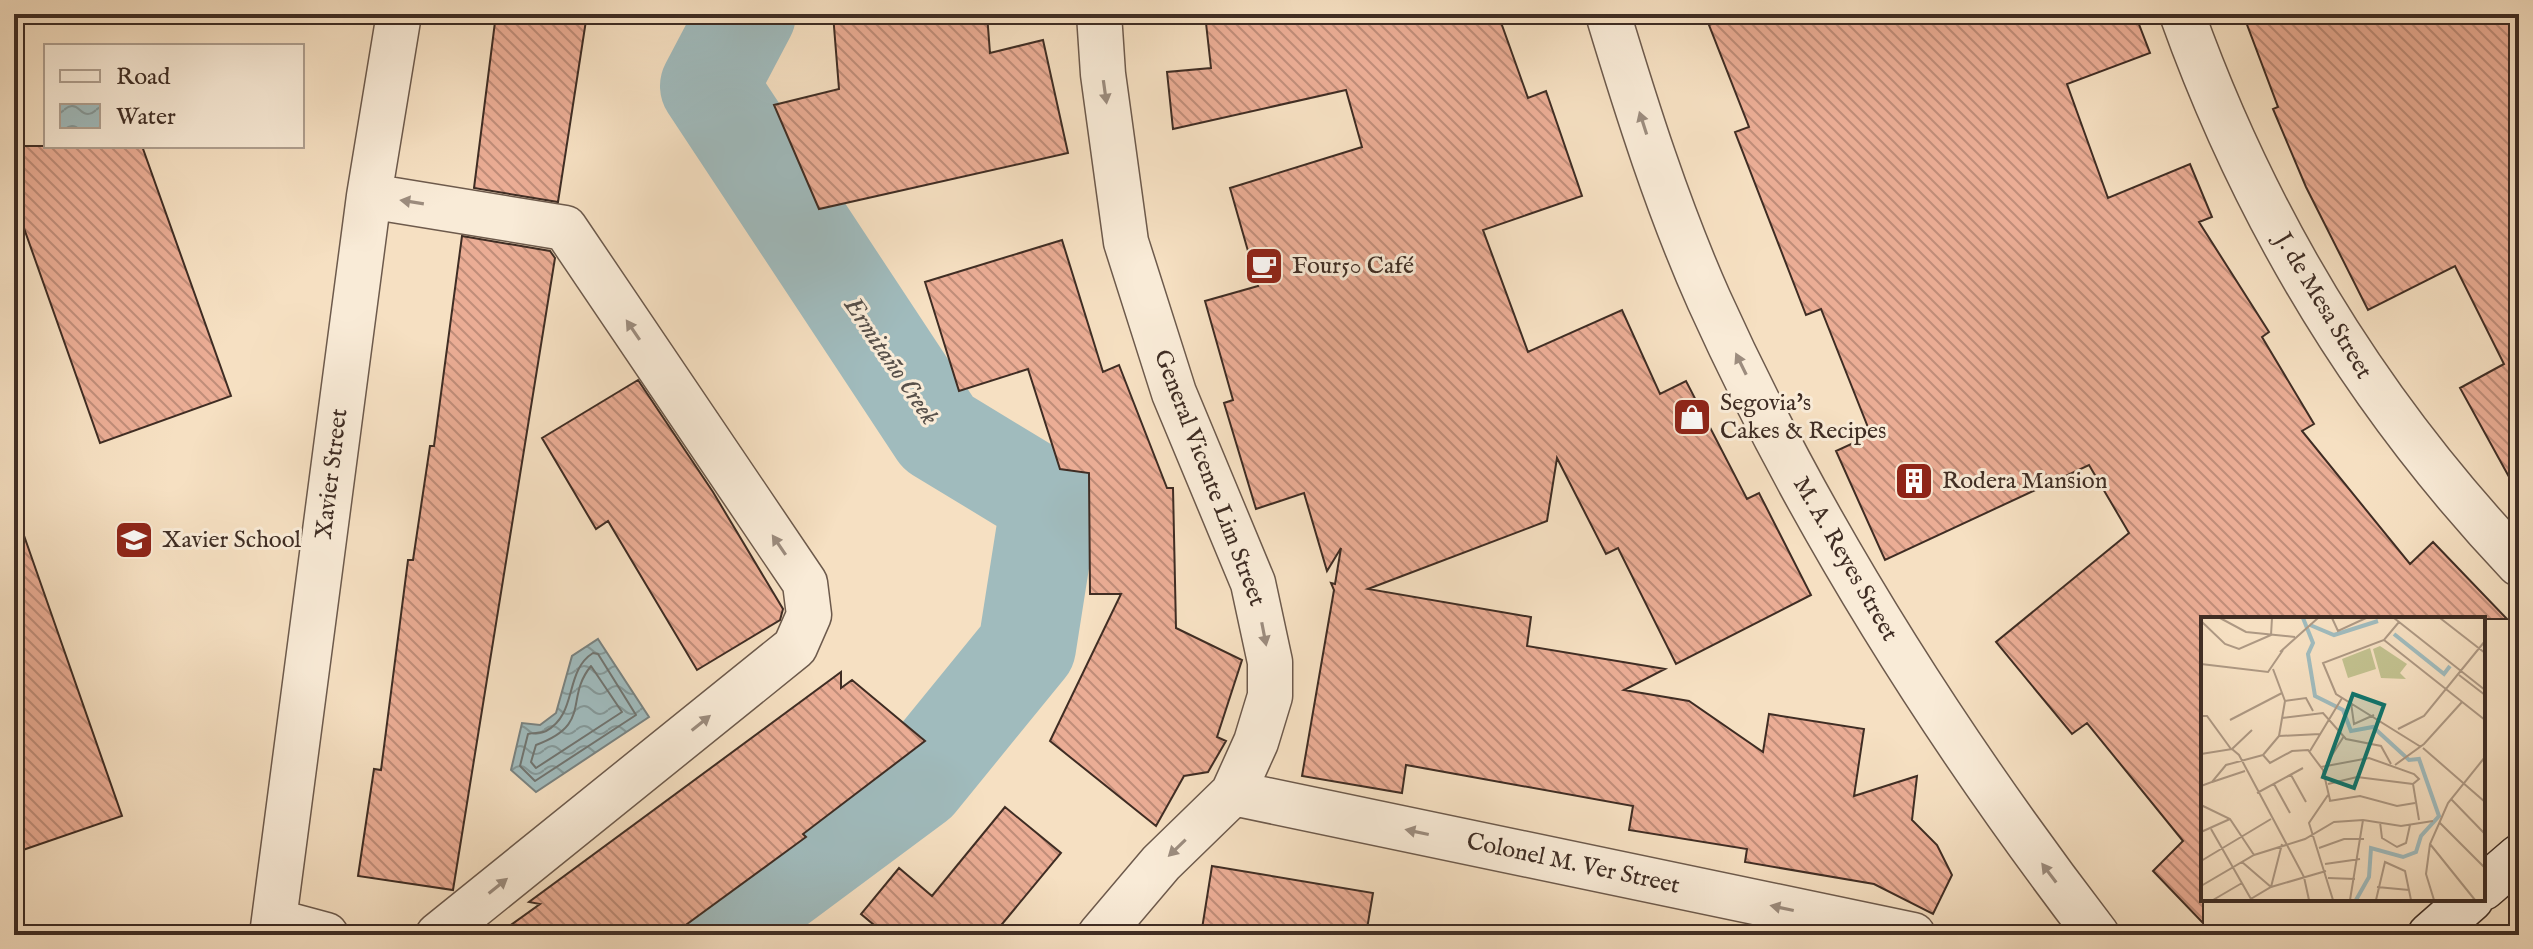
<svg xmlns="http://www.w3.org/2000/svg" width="2533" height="949" viewBox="0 0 2533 949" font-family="'IM FELL English',serif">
<defs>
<pattern id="water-waves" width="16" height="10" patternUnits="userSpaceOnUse" patternTransform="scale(2)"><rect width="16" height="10" fill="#a0bbbd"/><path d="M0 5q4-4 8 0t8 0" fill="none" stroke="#849899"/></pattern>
<pattern id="building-back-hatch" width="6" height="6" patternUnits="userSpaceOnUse" patternTransform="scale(2)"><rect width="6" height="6" fill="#ebad95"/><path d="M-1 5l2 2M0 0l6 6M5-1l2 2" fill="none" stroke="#c08d79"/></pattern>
</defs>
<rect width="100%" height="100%" fill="#f6e0c2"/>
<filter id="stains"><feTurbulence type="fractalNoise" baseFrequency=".0025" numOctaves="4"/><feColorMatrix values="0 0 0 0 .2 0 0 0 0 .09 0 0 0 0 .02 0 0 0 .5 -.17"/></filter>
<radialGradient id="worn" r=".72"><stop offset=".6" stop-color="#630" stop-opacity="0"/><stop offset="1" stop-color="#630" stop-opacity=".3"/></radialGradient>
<path fill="url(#water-waves)" stroke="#798280" stroke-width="2" d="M598,639L649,717L536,792L511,770L522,723L540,725L556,713L572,656Z"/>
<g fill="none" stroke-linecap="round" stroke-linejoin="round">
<path stroke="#707470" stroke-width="2" d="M593,653L598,654L636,715L535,781L520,766L528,734C534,732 540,734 546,731C578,714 564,671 593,653Z
M591,666L622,712L536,768L531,762L536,745C593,724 564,699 591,666Z"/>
<path stroke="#a0bbbd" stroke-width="98" d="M711,935L917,782L1027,647L1050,501L938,433L709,86L747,14"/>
</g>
<path fill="url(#building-back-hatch)" stroke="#3f2d24" stroke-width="2" d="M496,14H587L558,202L474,188Z
M833,14H987L990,53L1043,40L1068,153L819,209L774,105L839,89Z
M1205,14H1498L1528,98L1546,91L1582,196L1483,230L1528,352L1622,310L1660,394L1686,381L1747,499L1759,493L1811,595L1676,664L1618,548L1606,554L1557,458L1547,521L1368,589L1531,617L1527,646L1665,669L1624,690L1689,701L1763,752L1769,714L1864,729L1854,796L1917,776L1912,820L1937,845L1952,875L1933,914L1874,884L1745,862L1747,849L1629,830L1633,806L1406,765L1402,793L1302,776L1334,590L1331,583L1335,584L1341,548L1327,571L1304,493L1256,509L1224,403L1233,400L1205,301L1258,286L1230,188L1362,147L1346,90L1173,129L1167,72L1211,68Z
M1737,14H2135L2150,53L2067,84L2108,198L2190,164L2212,217L2199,222L2269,332L2262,337L2314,424L2302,431L2410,564L2433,542L2507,619H2203V923L2153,871L2183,841L2087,723L2072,734L1996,642L2129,533L2089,465L1885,560L1836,451L1871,435L1821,309L1806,315L1735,132L1749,127L1709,25Z
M2243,14H2519V495L2460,388L2504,364L2455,266L2368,310L2306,187L2273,109L2278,107Z
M14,146H142L231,396L100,443L14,200Z
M462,236L550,251L555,258L453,890L358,876L374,769L381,770L408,560H413L430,446H434Z
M1062,240L1103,372L1119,365L1167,488H1173L1176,628L1242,660L1217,737L1226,741L1208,772L1184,776L1156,826L1050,741L1121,594H1090L1089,473L1060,469L1028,369L959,391L925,282Z
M638,380L713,492L783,609L780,620L697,670L608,521L596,529L542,438Z
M21,527L122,816L14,853V528Z
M841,672V688L852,680L925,741L803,834L806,837L672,935H497L540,904L529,902Z
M1005,807L1061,853L993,935H886L861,914L899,868L932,896Z
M1212,866L1373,893L1366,935H1201Z"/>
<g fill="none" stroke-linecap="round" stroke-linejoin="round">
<defs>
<path id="street" d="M1099,14L1103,74L1126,242L1174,393L1253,583L1270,662V696L1256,742L1233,793L1161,863L1100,935
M1608,14C1637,110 1668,208 1709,300C1811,526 1946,738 2097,935
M2182,14C2256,221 2368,405 2519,564
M369,196L565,228L805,583L809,615L795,647L438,935
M1233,793L1913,935
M274,921L326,935
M272,935L369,196L399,14"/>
<path id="secondary" d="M2483,888L2519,857
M2430,935L2471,899"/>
</defs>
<use href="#street" stroke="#6d5a4c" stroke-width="47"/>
<use href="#secondary" stroke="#3f2d24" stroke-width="47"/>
<use href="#street" stroke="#f9ebd7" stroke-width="44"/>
<use href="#secondary" stroke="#f9ebd7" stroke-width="44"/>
</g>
<defs><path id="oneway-solid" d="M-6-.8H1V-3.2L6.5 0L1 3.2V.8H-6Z" transform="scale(2)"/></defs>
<g fill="#9c8c7e">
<use href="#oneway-solid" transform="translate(1105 92) rotate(82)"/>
<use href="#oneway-solid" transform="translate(1643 123) rotate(-108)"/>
<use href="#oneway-solid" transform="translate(412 202) rotate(-171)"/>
<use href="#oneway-solid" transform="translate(633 330) rotate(-124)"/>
<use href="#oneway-solid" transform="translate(1741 364) rotate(-116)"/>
<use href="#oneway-solid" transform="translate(779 545) rotate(-124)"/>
<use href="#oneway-solid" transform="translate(1264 634) rotate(79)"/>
<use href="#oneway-solid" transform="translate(701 723) rotate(-39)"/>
<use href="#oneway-solid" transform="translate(1417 832) rotate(-168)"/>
<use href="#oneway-solid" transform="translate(1177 848) rotate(136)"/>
<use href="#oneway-solid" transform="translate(2049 873) rotate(-127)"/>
<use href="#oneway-solid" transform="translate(498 886) rotate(-39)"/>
<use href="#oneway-solid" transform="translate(1782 908) rotate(-168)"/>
</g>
<defs>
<symbol id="cafe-square" viewBox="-11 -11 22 22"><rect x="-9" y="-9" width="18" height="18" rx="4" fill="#8f2418" stroke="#f9ebd7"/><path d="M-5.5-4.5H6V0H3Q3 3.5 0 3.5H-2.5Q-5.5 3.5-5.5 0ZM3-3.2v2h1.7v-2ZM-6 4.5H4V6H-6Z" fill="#fff"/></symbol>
<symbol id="shop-square" viewBox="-11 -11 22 22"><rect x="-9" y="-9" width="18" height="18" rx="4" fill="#8f2418" stroke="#f9ebd7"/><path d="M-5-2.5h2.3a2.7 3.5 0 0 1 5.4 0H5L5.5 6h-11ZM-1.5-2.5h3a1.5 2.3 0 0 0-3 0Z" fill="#fff"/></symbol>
<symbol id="building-square" viewBox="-11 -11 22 22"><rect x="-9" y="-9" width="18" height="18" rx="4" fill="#8f2418" stroke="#f9ebd7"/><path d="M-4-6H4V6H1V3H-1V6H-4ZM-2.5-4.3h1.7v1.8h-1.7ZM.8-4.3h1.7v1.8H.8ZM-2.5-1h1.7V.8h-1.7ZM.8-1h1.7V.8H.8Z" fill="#fff"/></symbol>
<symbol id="school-square" viewBox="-11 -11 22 22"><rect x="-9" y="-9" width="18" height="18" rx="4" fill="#8f2418" stroke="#f9ebd7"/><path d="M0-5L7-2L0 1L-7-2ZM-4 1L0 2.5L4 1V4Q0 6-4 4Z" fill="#fff"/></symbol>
</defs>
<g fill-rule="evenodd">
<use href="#cafe-square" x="1242" y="244" width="44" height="44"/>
<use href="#shop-square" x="1670" y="395" width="44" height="44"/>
<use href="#building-square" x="1892" y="459" width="44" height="44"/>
<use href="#school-square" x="112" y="518" width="44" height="44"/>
</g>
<g text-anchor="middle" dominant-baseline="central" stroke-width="6" stroke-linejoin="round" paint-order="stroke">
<g font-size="24" fill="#3f2d24" stroke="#f9ebd7" text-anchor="start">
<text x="1292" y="266">Four50 Café</text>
<text x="1720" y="403">Segovia's<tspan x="1720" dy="28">Cakes &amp; Recipes</tspan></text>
<text x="1942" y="481">Rodera Mansion</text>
<text x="162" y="540">Xavier School</text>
</g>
<g font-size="24" fill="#3f2d24" stroke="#f9ebd7">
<text transform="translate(2323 306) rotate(59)">J. de Mesa Street</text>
<text transform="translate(332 474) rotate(-83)">Xavier Street</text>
<text transform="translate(1209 478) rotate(69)">General Vicente Lim Street</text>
<text transform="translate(1845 559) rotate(60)">M. A. Reyes Street</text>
<text transform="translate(1573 864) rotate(12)">Colonel M. Ver Street</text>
</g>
<g font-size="26" font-style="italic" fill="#57504a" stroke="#f9ebd7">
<text transform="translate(891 361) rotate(56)">Ermitaño Creek</text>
</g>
</g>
<g transform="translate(2201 617)">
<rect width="284" height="284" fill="#f6e0c2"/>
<path d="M179,29L206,47L199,56L205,62L180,61L172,32ZM169,31L175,52L147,61L141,42Z" fill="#c2c18f"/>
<path fill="none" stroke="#a0bbbd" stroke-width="4" d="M102,1L112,26L107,37L114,79L142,93L150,114L172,110L208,143L218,142L238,199L220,219L215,235L202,240L170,231L168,260L155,283M109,8L133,18L177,4M193,17L243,57L249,49"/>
<path fill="none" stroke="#ad9883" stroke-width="2" d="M19,1L45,15L94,20M131,1L137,14L165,1M193,1L284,73M239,1L284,36M0,4L24,27L38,32L70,18L71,1M198,5L183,23L122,46L135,77L220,130M183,23L284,103M79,35L117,1M0,47L67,55L82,33M258,58L284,78M84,84L105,81L112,94M150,86L153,107L173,98M0,99H6L30,132M81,101L122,96L145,122L180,129L190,147M29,103L81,76M197,112L223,99L284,24M78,119L119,117M222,131L284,185M31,132L51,113M109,134L141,81M0,137L31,132L38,138L103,260L108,283M62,138L69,146L91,134L107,133L122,153L129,183M62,138L78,119L84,84L72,52M126,146L143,119M194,148L223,127L261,85M120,150L168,141L213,157L218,162L212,167L218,203M90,158L105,185M11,165L44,154M73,167L89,196M127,167L156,160L212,167M0,169L11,165L25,148L62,138M56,176L102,151M127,178L108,206L132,283M250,182L284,217M128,184L159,179L196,189L214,186M0,188L29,202L53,238M179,205L181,221L196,230L205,226L209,208M238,205L284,251M10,212L50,282M0,215L29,202M229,227L274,283M118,231L143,222H163M0,244L70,202M41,245L70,270M124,247L159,242M127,261L154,262M0,269L53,238L104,222L133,205L162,203L200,209L232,204M70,270L81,227M176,270L208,273M12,283L41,266M48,283L70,270L125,254M149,283L162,203M175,283L184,245L204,254L210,283M233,283L225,257L229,227L247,186L284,140"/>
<path fill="#0f766e" fill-opacity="0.15" stroke="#0f766e" stroke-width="4" d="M152,77L183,88L153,171L122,160Z"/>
<rect width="284" height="284" fill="none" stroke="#3f2d24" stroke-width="4"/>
</g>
<rect width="2533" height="949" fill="none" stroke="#f6e0c2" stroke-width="48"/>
<rect x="16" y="16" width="2501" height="917" fill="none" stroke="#3f2d24" stroke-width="4"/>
<rect x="24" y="24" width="2485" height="901" fill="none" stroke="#3f2d24" stroke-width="2"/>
<rect x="44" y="44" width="260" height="104" fill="#f9ebd7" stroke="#af9f8f" stroke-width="2"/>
<rect x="60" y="70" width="40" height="12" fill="#f9ebd7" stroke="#af9f8f" stroke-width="2"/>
<text x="116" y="84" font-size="24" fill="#3f2d24">Road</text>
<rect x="60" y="104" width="40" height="24" fill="url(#water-waves)" stroke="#af9f8f" stroke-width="2"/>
<text x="116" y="124" font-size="24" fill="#3f2d24">Water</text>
<rect width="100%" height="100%" filter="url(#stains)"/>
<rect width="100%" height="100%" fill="url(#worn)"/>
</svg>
